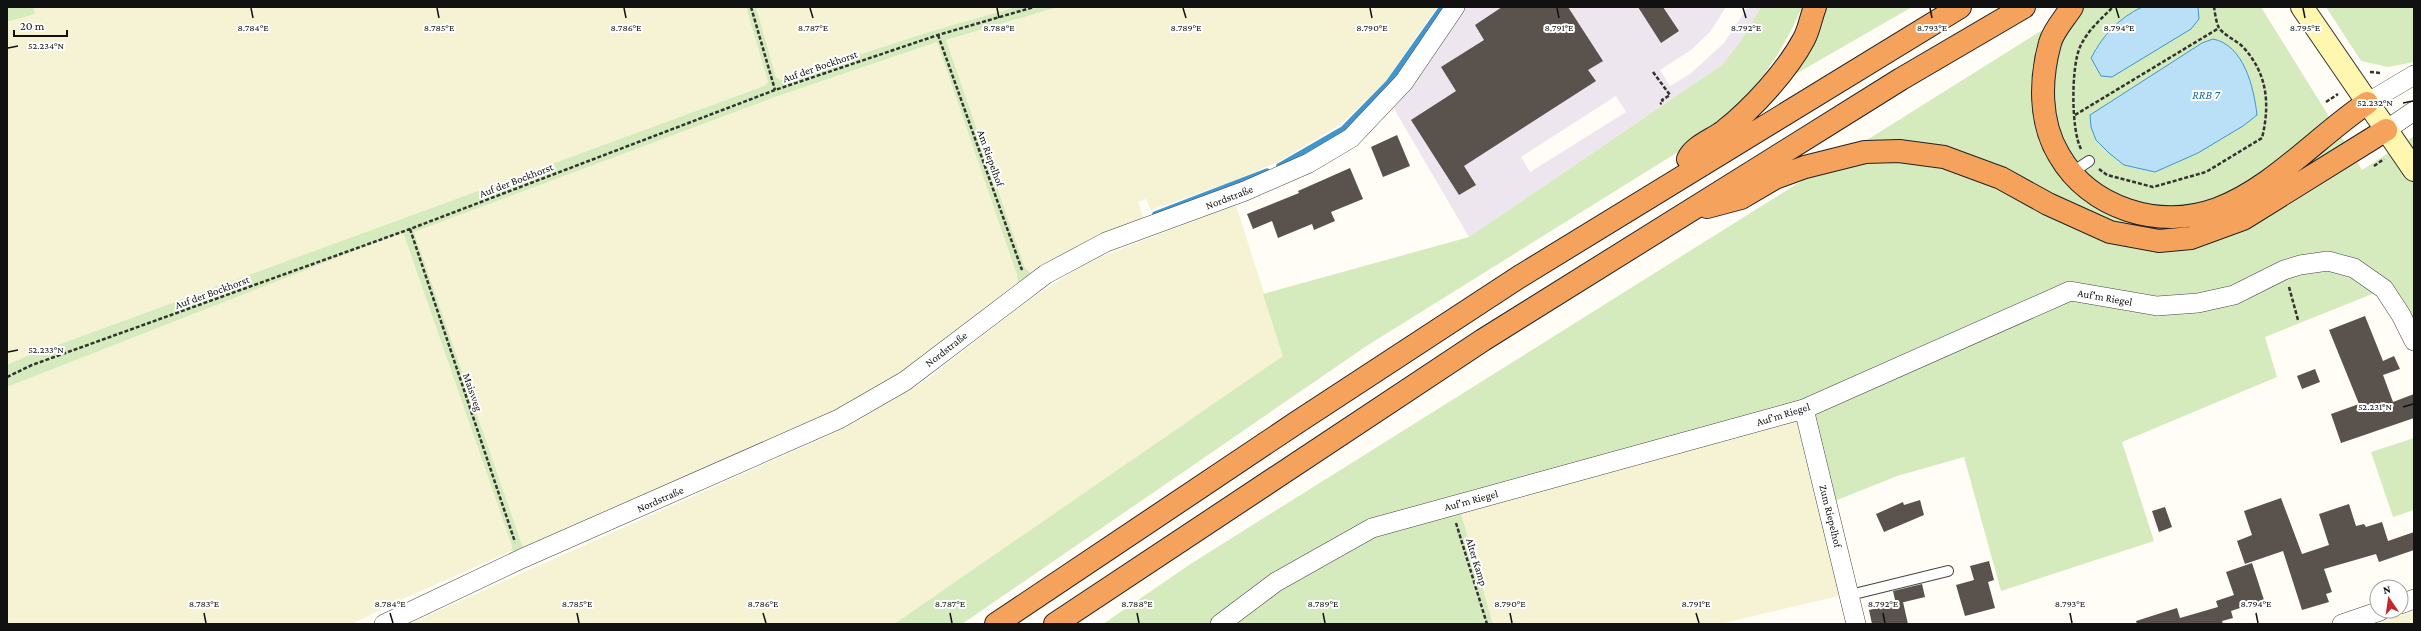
<svg xmlns="http://www.w3.org/2000/svg" width="2421" height="631" viewBox="0 0 2421 631" font-family="'Crimson Pro',serif">
<rect width="100%" height="100%" fill="#fffdf5"/>
<path fill="#eee6ef" fill-rule="evenodd" d="M1464,7H1726L1710,32L1691,50L1660,70L1670,86L1690,74L1724,43L1748,7H1761L1740,42L1722,65L1469,237L1393,107ZM1616,96L1626,112L1530,172L1521,157Z"/>
<path fill="#f6f3d4" d="M33,7H746L768,82L764,86L25,357L7,365V22L35,14Z
M756,7H1016L935,30L781,80L776,77Z
M1058,7H1437L1386,81L1340,125L1278,162L1228,183L1151,210L1146,199L1138,202L1144,219L1033,275L1025,268L946,40Z
M937,42L1017,275L1018,285L892,379L835,412L525,548L522,545L414,232L778,96Z
M1236,205L1284,356L894,624H409L845,428L926,380L1023,304L1075,270L1105,255Z
M403,232L512,546L511,551L396,602L352,624H7V387Z
M1794,420L1798,423L1843,595L1720,624H1493L1460,510Z
M2414,611V624H2374Z"/>
<path fill="#d5ebbd" fill-rule="evenodd" d="M7,7H33L35,14L7,22Z
M746,7H756L776,77L781,80L935,30L1016,7H1058L946,40L1025,268L1033,275L1018,285L1017,275L937,42L778,96L414,232L522,545L528,550L511,551L512,546L403,232L7,387V365L25,357L764,86L768,82Z
M1761,7H1802C1786,45 1762,82 1732,111C1721,122 1707,132 1694,142L1368,345L962,624H894L1283,356L1263,294L1469,237L1722,65L1740,42Z
M1824,7H1912L1787,79Z
M2079,7H2142C2119,18 2103,35 2091,57L2199,10L2198,7H2261L2362,170L2414,136V354L2391,312L2377,292L2265,337L2277,377L2122,442L2154,541L2001,591L1964,457L1897,476L1832,502L1798,423L1794,420L1460,510L1493,624H1103L1192,563ZM2213,39L2109,153L2096,140L2091,127L2108,103L2202,43Z
M2326,7H2414V62L2388,67L2361,61Z
M2414,438V510L2393,517L2371,452Z"/>
<path fill="#b9e0f7" stroke="#3f96cf" d="M2142,7H2198L2199,19L2191,29L2112,77L2101,76L2091,58C2103,35 2119,18 2142,7Z
M2213,39C2244,45 2254,88 2257,115L2243,126L2198,153L2155,172L2124,165L2109,153L2096,140L2091,127L2090,115L2202,43Z"/>
<g fill="none" stroke-linecap="round" stroke-linejoin="round">
<path stroke="#3f96cf" stroke-width="5.5" d="M1279,166L1343,129L1388,83L1442,7
M1155,214L1267,171"/>
</g>
<path fill="#5a524d" d="M1502,7H1568L1603,61L1588,70L1596,81L1464,166L1476,185L1459,195L1411,120L1456,91L1441,67L1484,40L1475,25Z
M1638,7H1663L1679,31L1661,43Z
M1397,135L1410,166L1383,177L1371,147Z
M1350,168L1363,199L1331,212L1335,221L1314,230L1312,224L1278,238L1272,221L1253,229L1247,214L1299,193L1298,191Z
M2365,316L2383,361L2394,356L2400,369L2383,375L2393,402L2414,394V418L2341,443L2331,414L2359,404L2329,330Z
M2315,369L2320,382L2302,389L2297,376Z
M2281,498L2302,554L2329,545L2319,514L2349,504L2356,526L2364,524L2366,527L2382,522L2388,541L2414,532V550L2379,562L2376,554L2324,569L2332,592L2326,594L2329,602L2302,610L2283,551L2245,564L2237,541L2252,535L2244,511Z
M1920,500L1924,515L1884,532L1876,514L1903,502L1904,505Z
M2165,507L2172,527L2159,532L2152,511Z
M1989,561L1994,580L1988,582L1995,608L1965,616L1956,585L1974,580L1970,566Z
M2252,563L2264,600L2231,611L2233,618L2222,621L2223,624H2137L2136,621L2177,608L2180,618L2218,607L2216,601L2234,595L2226,572Z
M1922,584L1925,597L1896,604L1893,591Z
M1903,602L1908,624H1872L1869,610Z"/>
<g fill="none" stroke-linecap="round" stroke-linejoin="round">
<defs>
<path id="lane" d="M2071,173L2089,161
M1850,595L1948,571"/>
<path id="street" d="M2367,103L2414,75
M2386,130L2414,111
M1804,409L1856,624
M2401,604L2414,599
M384,624L521,559L839,419L905,381L1046,274L1106,242L1245,191L1309,163L1351,138L1404,82L1455,7
M1220,624L1276,582L1372,528L1804,409L2070,291L2157,306L2198,303L2234,295L2284,270L2300,265L2328,261L2354,268L2384,289L2401,315L2414,341
M2342,624L2380,611"/>
<path id="secondary" d="M2302,7L2414,170"/>
<path id="highway" d="M2072,7C2065,18 2053,31 2050,43C2040,79 2039,122 2059,155C2090,209 2159,230 2217,209C2272,189 2319,135 2367,103
M1688,159C1694,146 1712,140 1724,131C1752,109 1787,71 1804,39C1809,30 1811,17 1815,7
M1707,207L1741,198L1775,178L1805,167L1865,152L1899,151L1944,157L2001,178L2048,204L2110,232L2159,241L2191,238L2243,219L2386,130
M996,624L1296,423L1519,277L1960,7
M1055,624L1483,340L1901,79L2024,7"/>
</defs>
<use href="#lane" stroke="#444" stroke-width="12"/>
<use href="#street" stroke="#444" stroke-width="20"/>
<use href="#secondary" stroke="#333" stroke-width="24"/>
<use href="#highway" stroke="#222" stroke-width="24"/>
<path stroke="#333" stroke-width="2.5" stroke-dasharray="4 2" stroke-linecap="butt" d="M751,7L775,90
M938,35L1022,270
M1653,72L1670,95L1662,100L1663,102L1660,104
M2370,72L2381,73
M2326,102L2338,94
M2075,115L2219,28
M2081,149C2071,130 2071,67 2080,47C2087,31 2101,19 2113,7
M2374,166L2384,159
M2099,169L2107,175L2153,187L2206,172L2262,138C2270,105 2268,74 2243,47C2236,40 2225,36 2219,28C2216,22 2215,13 2214,7
M410,229L515,542
M2289,287L2298,320
M7,377L32,365L410,229L775,90L938,35L1034,7
M1456,523L1487,624"/>
<use href="#lane" stroke="#fff" stroke-width="10"/>
<use href="#street" stroke="#fff" stroke-width="19"/>
<use href="#secondary" stroke="#fff6b0" stroke-width="22"/>
<use href="#highway" stroke="#f5a25d" stroke-width="22"/>
</g>
<path fill="none" stroke="#111" stroke-width="1.5" d="M251,8L253,18M437,8L439,18M624,8L626,18M810,8L813,18M997,8L999,18M1183,8L1186,18M1370,8L1372,18M1557,8L1559,18M1743,8L1746,18M1930,8L1932,18M2116,8L2119,18M2303,8L2305,18M8,48L18,46M2403,103L2413,101M8,352L18,350M2403,407L2413,404M204,613L206,623M390,613L393,623M577,613L579,623M763,613L766,623M950,613L952,623M1137,613L1139,623M1323,613L1325,623M1510,613L1512,623M1696,613L1699,623M1883,613L1885,623M2070,613L2072,623M2256,613L2258,623"/>
<g text-anchor="middle" dominant-baseline="central" stroke-width="4" stroke-linejoin="round" paint-order="stroke">
<g font-size="11" fill="#111" stroke="#fff">
<text transform="translate(820 66) rotate(-19)">Auf der Bockhorst</text>
<text transform="translate(991 158) rotate(70)">Am Riepelhof</text>
<text transform="translate(516 180) rotate(-21)">Auf der Bockhorst</text>
<text transform="translate(1229 197) rotate(-21)">Nordstraße</text>
<text transform="translate(212 292) rotate(-20)">Auf der Bockhorst</text>
<text transform="translate(2105 297) rotate(10)">Auf'm Riegel</text>
<text transform="translate(946 349) rotate(-38)">Nordstraße</text>
<text transform="translate(473 392) rotate(71)">Maisweg</text>
<text transform="translate(1783 414) rotate(-17)">Auf'm Riegel</text>
<text transform="translate(660 499) rotate(-24)">Nordstraße</text>
<text transform="translate(1471 500) rotate(-15)">Auf'm Riegel</text>
<text transform="translate(1831 516) rotate(76)">Zum Riepelhof</text>
<text transform="translate(1477 562) rotate(73)">Alter Kamp</text>
</g>
<g font-size="12" font-style="italic" fill="#1768a6" stroke="#fff">
<text x="2206" y="95">RRB 7</text>
</g>
</g>
<g font-size="10" text-anchor="middle" fill="#111" stroke="#fff" stroke-width="4" stroke-linejoin="round" paint-order="stroke">
<text x="253" y="31">8.784°E</text>
<text x="439" y="31">8.785°E</text>
<text x="626" y="31">8.786°E</text>
<text x="813" y="31">8.787°E</text>
<text x="999" y="31">8.788°E</text>
<text x="1186" y="31">8.789°E</text>
<text x="1372" y="31">8.790°E</text>
<text x="1559" y="31">8.791°E</text>
<text x="1746" y="31">8.792°E</text>
<text x="1932" y="31">8.793°E</text>
<text x="2119" y="31">8.794°E</text>
<text x="2305" y="31">8.795°E</text>
<text x="46" y="49">52.234°N</text>
<text x="2375" y="106">52.232°N</text>
<text x="46" y="353">52.233°N</text>
<text x="2375" y="410">52.231°N</text>
<text x="204" y="607">8.783°E</text>
<text x="390" y="607">8.784°E</text>
<text x="577" y="607">8.785°E</text>
<text x="763" y="607">8.786°E</text>
<text x="950" y="607">8.787°E</text>
<text x="1137" y="607">8.788°E</text>
<text x="1323" y="607">8.789°E</text>
<text x="1510" y="607">8.790°E</text>
<text x="1696" y="607">8.791°E</text>
<text x="1883" y="607">8.792°E</text>
<text x="2070" y="607">8.793°E</text>
<text x="2256" y="607">8.794°E</text>
</g>
<rect width="2421" height="631" fill="none" stroke="#111111" stroke-width="16"/>
<g transform="translate(2389 599) rotate(347)"><circle r="19" fill="#ffffff" stroke="#a0a0a0"/>
<path d="M0-3L7 15L0 10L-7 15Z" fill="#c4262e"/>
<text y="-6" font-size="11" font-weight="bold" text-anchor="middle" fill="#111111">N</text>
</g>
<path d="M14 30v6h53v-6" fill="none" stroke="#111111" stroke-width="2"/>
<text x="20" y="30" font-size="12" fill="#111111" stroke="#ffffff" stroke-width="3" paint-order="stroke">20 m</text>
</svg>
